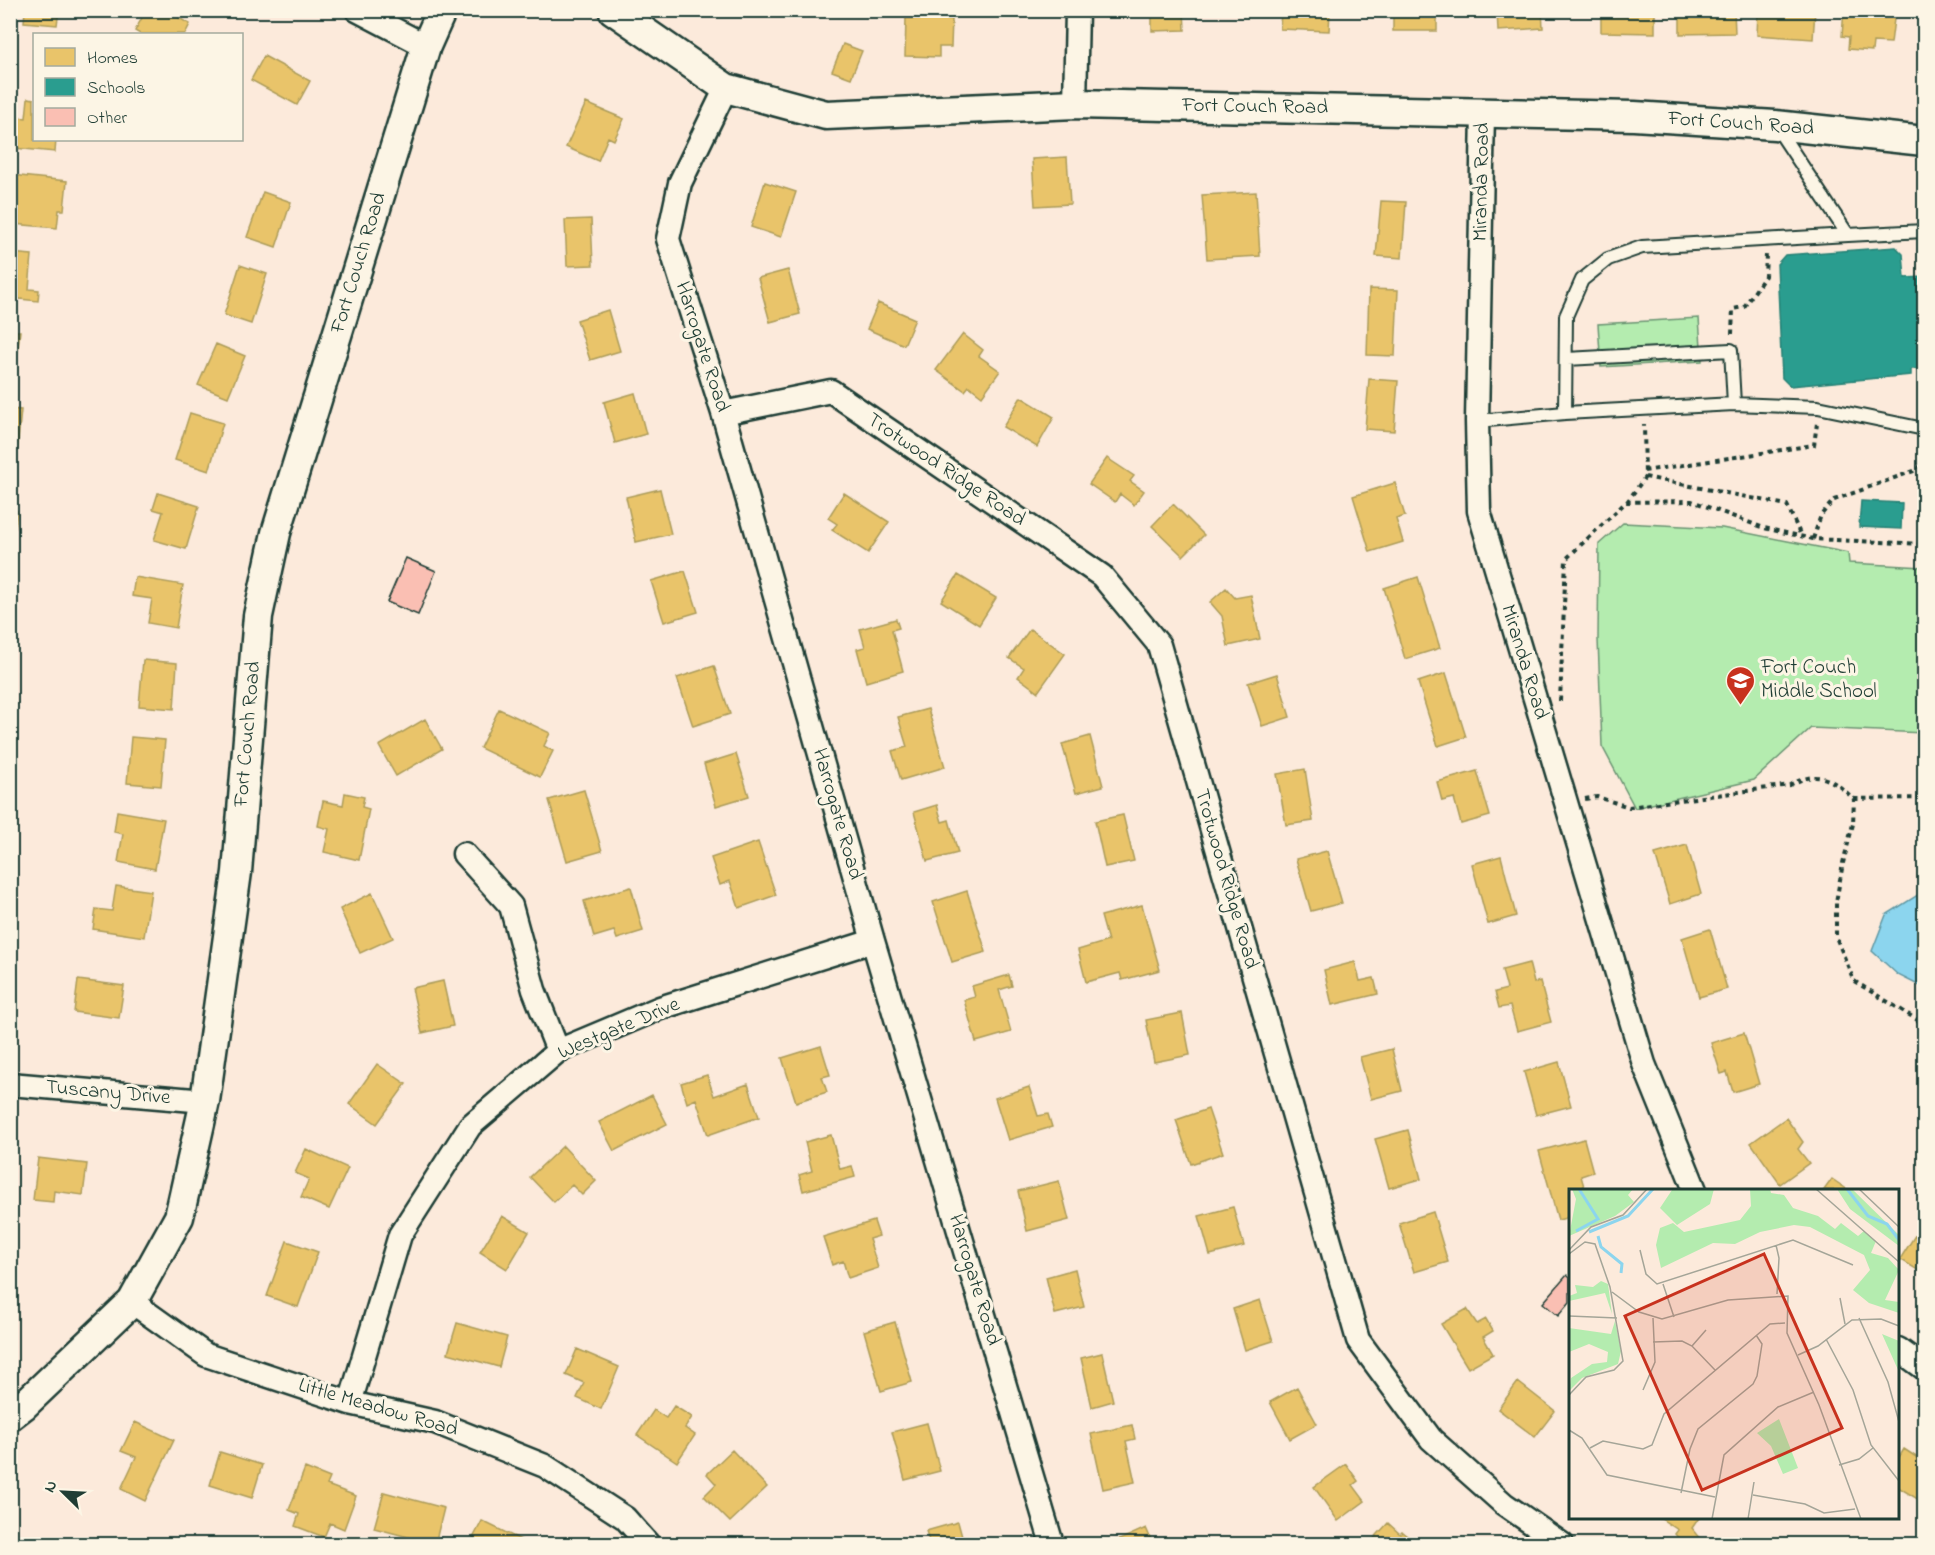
<svg xmlns="http://www.w3.org/2000/svg" width="1935" height="1555" viewBox="0 0 1935 1555" font-family="'Indie Flower',sans-serif">
<rect width="100%" height="100%" fill="#fceadb"/>
<filter id="ink" filterUnits="userSpaceOnUse"><feTurbulence type="fractalNoise" baseFrequency=".0167" numOctaves="2"/><feDisplacementMap in="SourceGraphic" scale="12" xChannelSelector="R" yChannelSelector="G"/><feConvolveMatrix kernelMatrix="1 2 1 2 8 2 1 2 1" color-interpolation-filters="sRGB"/></filter>
<g filter="url(#ink)">
<path fill="#b4ecaf" stroke="#6a9472" stroke-width="1.5" d="M1699,318L1702,361L1601,367L1598,324Z
M1623,523L1722,528L1848,553L1849,563L1924,567V733L1811,728L1754,780L1635,808L1602,746L1598,639L1599,544Z"/>
<path fill="#8cd5ee" stroke="#6098a4" stroke-width="1.5" d="M1924,891V988L1898,975L1872,951L1886,915Z"/>
<path fill="#e9c46a" stroke="#ac9c5a" stroke-width="1.5" d="M25,10H59L57,25L24,22Z
M146,10H175L173,15L190,24L185,34H140L135,31Z
M1152,10H1184L1185,30L1152,31Z
M1281,10H1330L1329,31L1280,29Z
M1393,10H1437V31H1393Z
M1497,10H1542L1543,28L1498,31Z
M1601,10H1655V33L1601,32Z
M1680,10H1734L1735,33L1680,34Z
M1774,10H1815L1813,39L1757,35L1758,12L1774,13Z
M1844,10L1895,11L1891,43L1873,42L1872,51L1848,49L1849,37L1842,36Z
M906,18L952,19L951,47H939V57L905,56Z
M843,44L862,51L851,78L832,71Z
M264,56L310,81L297,105L251,80Z
M28,98L34,99V140H56L55,152L14,148L17,117L26,118Z
M586,103L624,119L614,140L608,137L598,161L566,147Z
M1067,157L1070,204L1035,206L1032,159Z
M11,175L67,181L64,210H59L57,228L13,224L16,202H10Z
M765,182L796,192L781,237L751,227Z
M263,192L291,202L276,247L247,237Z
M1256,192L1260,256L1207,259L1202,195Z
M1381,201L1406,202L1402,258L1376,256Z
M591,219L593,265L567,266L565,220Z
M10,253L32,255L29,289L39,290L38,301L10,298Z
M240,265L267,274L251,324L224,315Z
M788,270L800,314L770,322L758,278Z
M1369,289L1398,290L1395,356L1367,355Z
M878,303L915,319L904,345L867,329Z
M608,310L620,351L590,360L577,320Z
M10,331H20L15,373H10Z
M963,334L983,350L979,356L1000,371L982,396L969,386L965,391L936,370Z
M216,344L245,356L228,397L198,385Z
M1369,379L1398,381L1394,431L1365,429Z
M635,393L646,434L615,443L604,402Z
M1021,397L1054,417L1037,447L1003,427Z
M10,409L21,410L17,452L10,451Z
M190,413L223,423L209,471L175,460Z
M1107,458L1134,476L1130,481L1144,491L1134,505L1120,494L1115,502L1089,484Z
M1395,483L1405,516L1396,519L1403,542L1370,552L1353,496Z
M660,489L671,534L636,542L626,497Z
M158,493L199,506L186,549L154,540L163,512L153,509Z
M844,493L889,522L868,553L832,530L837,524L828,518Z
M1173,504L1204,535L1183,556L1152,526Z
M10,511H17L15,528H10Z
M685,571L698,612L664,622L651,581Z
M958,575L996,598L979,625L941,601Z
M135,577L183,585L176,628L148,623L152,599L132,596Z
M1418,577L1440,648L1405,659L1384,588Z
M1226,588L1235,598L1251,595L1260,639L1228,646L1222,616L1210,602Z
M896,619L899,628L892,630L903,671L866,682L857,649L865,647L860,629Z
M1030,629L1065,654L1038,692L1018,677L1024,668L1009,658Z
M143,660L177,663L174,709L139,706Z
M714,666L730,714L693,726L677,678Z
M1446,673L1466,737L1438,746L1418,682Z
M1277,674L1290,717L1262,726L1248,683Z
M499,709L550,733L544,746L553,751L540,777L480,748Z
M928,709L945,767L901,780L892,751L907,747L898,717Z
M425,719L442,749L396,776L379,746Z
M1090,736L1103,786L1076,793L1062,744Z
M131,737L165,740L161,786L127,783Z
M736,754L749,796L716,806L704,764Z
M1305,769L1313,821L1286,825L1277,774Z
M1477,771L1490,816L1461,824L1454,798L1442,801L1437,782Z
M584,790L602,851L567,861L549,800Z
M345,793L364,797L362,807L369,809L359,860L324,852L329,829L318,826L323,801L343,805Z
M937,805L942,822L949,820L958,853L927,861L914,812Z
M117,811L164,819L155,869L118,862L123,834L114,832Z
M1123,815L1134,861L1105,867L1095,821Z
M758,842L776,895L739,908L730,881L720,885L711,858Z
M1687,845L1701,894L1670,904L1655,854Z
M1327,851L1342,903L1311,911L1296,859Z
M1501,856L1516,916L1488,924L1472,864Z
M116,886L151,891L144,937L93,929L96,909L112,911Z
M631,887L643,931L617,939L614,931L594,937L584,901Z
M967,891L986,952L952,962L933,902Z
M372,893L393,938L360,953L340,909Z
M1142,905L1160,970L1122,980L1120,973L1086,982L1078,950L1108,941L1101,916Z
M1710,929L1727,989L1699,997L1682,938Z
M1355,962L1360,981L1374,978L1378,994L1332,1005L1324,970Z
M1529,963L1534,983L1540,981L1551,1022L1517,1031L1510,1006L1499,1008L1495,992L1507,989L1502,970Z
M1009,975L1012,986L999,990L1011,1032L976,1042L964,1000L975,997L972,986Z
M78,980L124,986L119,1018L74,1012Z
M443,981L453,1026L422,1033L412,988Z
M1182,1013L1190,1055L1154,1062L1146,1020Z
M1744,1033L1759,1084L1733,1092L1727,1072L1721,1074L1711,1043Z
M821,1046L830,1075L822,1077L827,1092L796,1102L782,1058Z
M1392,1049L1402,1091L1371,1099L1360,1057Z
M1559,1062L1571,1106L1536,1115L1524,1072Z
M377,1064L406,1084L377,1124L349,1104Z
M707,1075L714,1096L748,1084L759,1117L708,1135L696,1099L687,1103L681,1083Z
M1029,1087L1038,1116L1048,1114L1052,1127L1008,1140L995,1098Z
M652,1095L667,1124L614,1151L599,1122Z
M1208,1109L1223,1153L1191,1164L1176,1120Z
M1786,1118L1803,1142L1798,1149L1809,1163L1780,1184L1751,1143Z
M1408,1130L1421,1179L1389,1188L1375,1139Z
M831,1135L840,1169L852,1166L855,1177L803,1191L799,1175L812,1171L805,1142Z
M1584,1139L1593,1172L1581,1176L1585,1190H1570V1217L1558,1220L1539,1151Z
M563,1146L596,1181L582,1195L572,1185L554,1202L530,1177Z
M306,1149L348,1168L329,1209L301,1197L309,1179L295,1173Z
M38,1158L87,1164L83,1195L54,1191L53,1202L33,1200Z
M1832,1179L1848,1190H1824Z
M1059,1181L1069,1220L1027,1231L1018,1191Z
M1233,1207L1244,1246L1210,1255L1199,1216Z
M1433,1212L1448,1262L1414,1272L1399,1223Z
M502,1216L529,1232L507,1269L480,1252Z
M874,1221L879,1236L869,1239L878,1268L848,1278L843,1261L832,1265L823,1237Z
M1921,1226L1924,1228V1274L1900,1259Z
M287,1241L318,1252L298,1307L267,1296Z
M1075,1269L1084,1307L1055,1314L1046,1277Z
M1260,1300L1273,1341L1245,1350L1233,1309Z
M1467,1309L1477,1324L1486,1319L1493,1331L1483,1337L1493,1354L1468,1368L1441,1324Z
M895,1322L912,1382L881,1391L864,1331Z
M457,1323L507,1337L499,1367L448,1353Z
M577,1349L619,1367L601,1409L577,1398L584,1383L566,1375Z
M1102,1353L1113,1401L1092,1407L1081,1358Z
M1518,1382L1555,1411L1535,1437L1498,1409Z
M1297,1387L1317,1424L1290,1439L1270,1402Z
M674,1406L692,1417L685,1428L695,1435L677,1462L637,1435L654,1410L666,1418Z
M135,1422L174,1440L145,1501L121,1489L136,1457L121,1451Z
M927,1423L940,1471L905,1480L892,1432Z
M1132,1425L1135,1439L1126,1441L1135,1482L1103,1489L1091,1434Z
M1904,1449L1924,1462V1503L1898,1487V1459Z
M732,1450L767,1487L730,1522L704,1496L716,1484L707,1474Z
M220,1452L262,1465L252,1498L210,1485Z
M1346,1464L1358,1481L1353,1485L1365,1501L1338,1521L1314,1487Z
M305,1468L330,1478L327,1485L356,1496L344,1529L330,1523L324,1537L295,1526L299,1514L289,1510Z
M384,1492L444,1508L435,1544L374,1528Z
M1660,1518H1699L1692,1528L1702,1540L1696,1544H1683L1675,1534L1678,1530Z
M482,1521L527,1543L526,1544H470Z
M958,1522L964,1544H930L926,1531Z
M1388,1523L1400,1534L1402,1532L1417,1544H1369Z
M1146,1528L1153,1544L1162,1541L1163,1544H1121L1119,1540Z"/>
<path fill="#2a9d8f" stroke="#278074" stroke-width="1.5" d="M1896,247L1903,254L1905,278L1924,277V369H1911V375L1790,386L1782,378L1777,264L1785,255Z
M1861,501L1902,503L1901,529L1859,527Z"/>
<path fill="#fabfb3" stroke="#1f3d34" stroke-width="1.5" d="M406,558L436,571L418,615L387,602Z
M1567,1275L1570,1278V1302L1558,1316L1543,1303Z"/>
<g fill="none" stroke-linecap="round" stroke-linejoin="round">
<defs>
<path id="service" d="M1777,128L1848,235L1924,231
M1567,359L1731,350L1734,404
M1565,413L1566,316L1582,280L1608,259L1642,247L1848,235
M1477,421L1565,413L1734,404L1818,407L1924,429"/>
<path id="minor" d="M357,10L426,46
M726,88L680,183L668,239L723,413L873,941L1052,1544
M1075,104L1077,10
M1483,112L1477,421L1479,511L1644,1064L1695,1190
M723,413L831,391L1102,576L1159,645L1358,1340L1431,1439L1504,1504L1562,1544
M464,854L511,906L534,990L558,1051
M10,1084L205,1101
M132,1302L206,1355L350,1403L435,1422L545,1466L625,1518L648,1544
M1898,1349L1924,1368
M350,1403L400,1235L470,1126L558,1051L660,1008L873,941"/>
<path id="tertiary" d="M613,10L726,88L826,115L1075,104L1634,116L1775,125L1924,141
M10,1416L23,1406L132,1302L179,1217L205,1101L237,872L258,616L276,533L426,46L442,10"/>
</defs>
<use href="#service" stroke="#1f3d34" stroke-width="16"/>
<use href="#minor" stroke="#1f3d34" stroke-width="27"/>
<use href="#tertiary" stroke="#1f3d34" stroke-width="33"/>
<path stroke="#1f3d34" stroke-width="4" stroke-dasharray="4.5 4.5" stroke-linecap="butt" d="M1732,334L1733,309L1744,307L1765,276L1766,255
M1644,471L1814,445L1817,423
M1645,477L1787,505L1801,536
M1627,502L1645,477L1644,425
M1813,539L1821,515L1834,500L1919,469L1924,449
M1560,701L1566,559L1626,502L1692,501L1764,528L1813,539L1924,544
M1585,799L1597,797L1629,807L1790,785C1819,769 1832,779 1854,799L1853,824L1843,863L1836,902V937L1854,981L1924,1024
M1854,799L1924,798"/>
<use href="#service" stroke="#fcf5e5" stroke-width="12"/>
<use href="#minor" stroke="#fcf5e5" stroke-width="22"/>
<use href="#tertiary" stroke="#fcf5e5" stroke-width="28"/>
</g>
</g>
<defs>
<symbol id="school-pin" viewBox="-11 -11 22 30"><path d="M0 17L-7.5 6A9.5 9.5 0 1 1 7.5 6Z" fill="#c8321e" stroke="#fcf5e5"/><path d="M0-5L7-2L0 1L-7-2ZM-4 1L0 2.5L4 1V4Q0 6-4 4Z" fill="#fff"/></symbol>
</defs>
<g fill-rule="evenodd">
<use href="#school-pin" x="1724" y="664" width="33" height="45"/>
</g>
<g text-anchor="middle" dominant-baseline="central" stroke-width="6" stroke-linejoin="round" paint-order="stroke">
<g font-size="21" fill="#1f3d34" stroke="#fcf5e5">
<text transform="translate(1255 107) rotate(1)">Fort Couch Road</text>
<text transform="translate(1741 124) rotate(4)">Fort Couch Road</text>
<text transform="translate(1482 182) rotate(-89)">Miranda Road</text>
<text transform="translate(359 263) rotate(-73)">Fort Couch Road</text>
<text transform="translate(702 347) rotate(72)">Harrogate Road</text>
<text transform="translate(946 470) rotate(34)">Trotwood Ridge Road</text>
<text transform="translate(1524 662) rotate(73)">Miranda Road</text>
<text transform="translate(248 734) rotate(-85)">Fort Couch Road</text>
<text transform="translate(837 814) rotate(74)">Harrogate Road</text>
<text transform="translate(1226 879) rotate(74)">Trotwood Ridge Road</text>
<text transform="translate(619 1029) rotate(-23)">Westgate Drive</text>
<text transform="translate(108 1093) rotate(5)">Tuscany Drive</text>
<text transform="translate(974 1280) rotate(73)">Harrogate Road</text>
<text transform="translate(378 1408) rotate(16)">Little Meadow Road</text>
</g>
<g font-size="21" fill="#1f3d34" stroke="#fcf5e5" text-anchor="start">
<text x="1761" y="668">Fort Couch<tspan x="1761" dy="24">Middle School</tspan></text>
</g>
</g>
<g transform="translate(1569 1189)">
<rect width="330" height="330" fill="#fceadb"/>
<path d="M3,0H64L59,6L65,13L46,27L0,47L7,10ZM145,0L141,15L108,36L91,19L103,1ZM181,0H201L202,4L215,6L224,19L249,27L266,40L272,34L289,47L295,42L307,52L302,64L319,69L330,81L316,111L330,113V124L300,114L284,101L301,81L295,66L241,38L225,36L191,43L166,55L144,54L92,79L87,56L91,39L104,34L115,43L171,31L182,17ZM268,0H283L330,46V57L281,20ZM32,92L39,95L43,125L36,104L0,112V107L8,104L6,96L24,98ZM46,132L52,162L49,175L13,189L0,202L2,189L23,175L38,173L39,163L20,155L0,163V139L42,145ZM313,145L330,152V183ZM210,230L229,279L214,285L202,257L188,244Z" fill="#b4ecaf"/>
<path fill="none" stroke="#8cd5ee" stroke-width="3" d="M278,0L299,27L318,35L330,51M7,42L29,30L10,0M20,43L59,27L84,0M29,47L32,58L53,75L52,84"/>
<path fill="none" stroke="#a4a598" stroke-width="1.5" d="M247,0L330,73M290,0L330,38M207,56L210,69L208,105M0,61L22,38L54,26L78,0M71,61L77,85L88,95L224,51L284,76M0,65L16,53L26,55L41,98L54,172L45,181L17,188L0,206M94,95L105,128M43,103L70,123L93,130L159,111L219,107L218,144L250,216L292,330M271,109L276,135M0,127L48,129M290,129L319,193L330,233M257,150L284,201L302,256L330,292M84,153L113,152L123,157L146,181M123,157L137,141M229,166L249,157L283,131L312,130L330,137M74,201L86,173L84,129M0,241L13,249L38,286L146,308M21,259L34,252L74,260L83,256L95,225L201,135L216,134M270,276L290,270L304,259M112,304L121,260L129,240L184,195L188,187L193,155L187,146M184,306L236,315L255,324L286,320M143,330L155,266L209,218L245,203M179,330L185,293"/>
<path fill="#c8321e" fill-opacity="0.15" stroke="#c8321e" stroke-width="3" d="M195,65L273,239L133,301L56,127Z"/>
<rect width="330" height="330" fill="none" stroke="#1f3d34" stroke-width="3"/>
</g>
<rect width="1935" height="1555" fill="none" stroke="#fcf5e5" stroke-width="36"/>
<rect x="18" y="18" width="1899" height="1519" fill="none" stroke="#1f3d34" stroke-width="2" filter="url(#ink)"/>
<rect x="33" y="33" width="210" height="108" fill="#fcf5e5" stroke="#a4ab9e" stroke-width="1.5"/>
<rect x="45" y="48" width="30" height="18" fill="#e9c46a" stroke="#a4ab9e" stroke-width="1.5"/>
<text x="87" y="63" font-size="18" fill="#1f3d34">Homes</text>
<rect x="45" y="78" width="30" height="18" fill="#2a9d8f" stroke="#a4ab9e" stroke-width="1.5"/>
<text x="87" y="93" font-size="18" fill="#1f3d34">Schools</text>
<rect x="45" y="108" width="30" height="18" fill="#fabfb3" stroke="#a4ab9e" stroke-width="1.5"/>
<text x="87" y="123" font-size="18" fill="#1f3d34">Other</text>
<g transform="translate(63 1492) rotate(294)" stroke="#fcf5e5" stroke-width="4.5" paint-order="stroke">
<path d="M0-4.5L10 22L0 15L-10 22Z" fill="#1f3d34"/>
<text y="-9" font-size="16" font-weight="bold" text-anchor="middle" fill="#1f3d34">N</text>
</g>
</svg>
